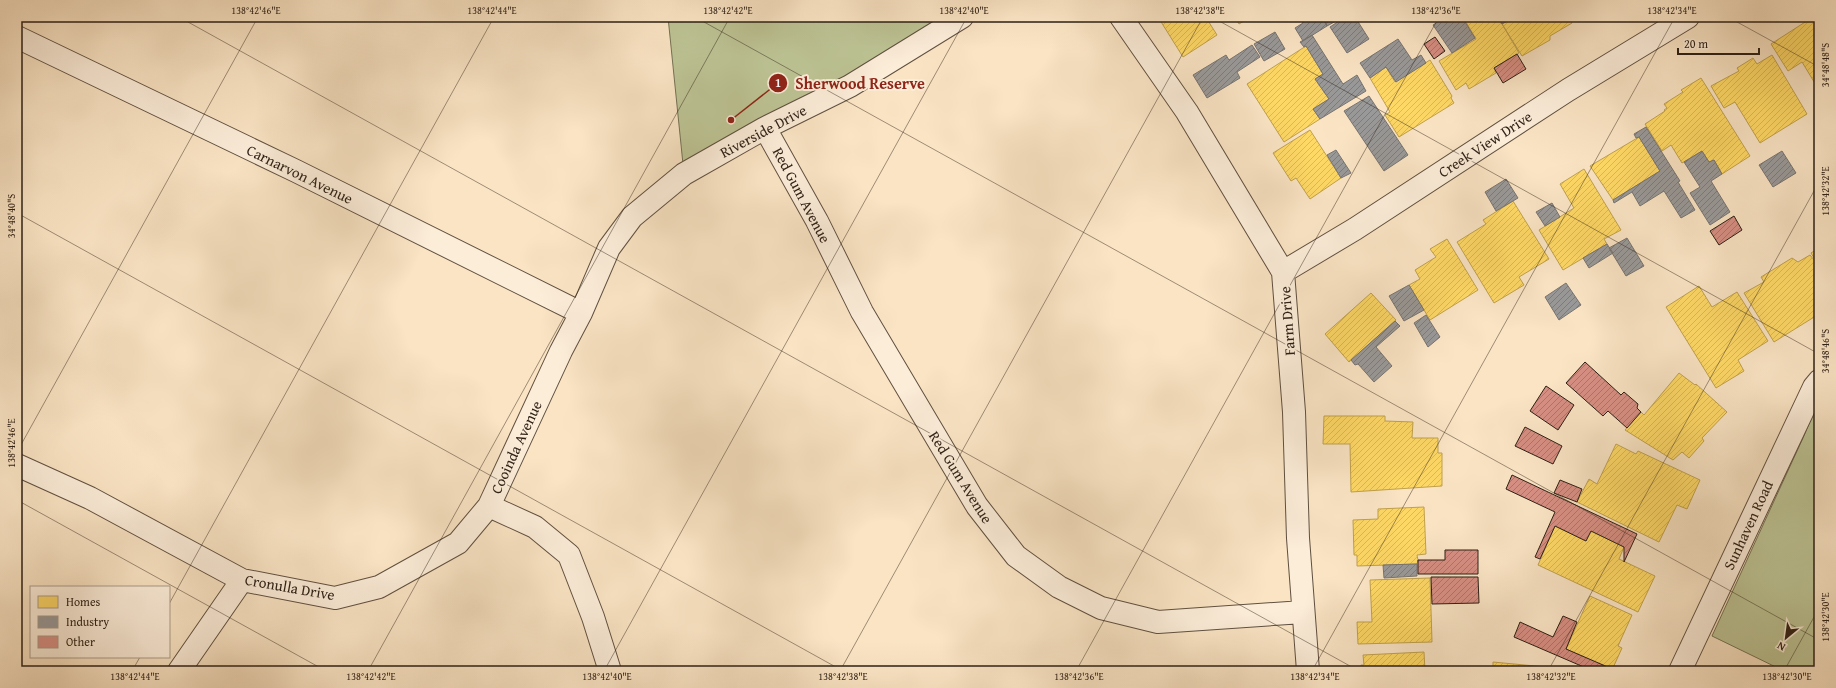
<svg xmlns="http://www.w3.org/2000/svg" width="1836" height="688" viewBox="0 0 1836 688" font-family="'Gentium Book Plus',serif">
<defs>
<pattern id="homes-hatch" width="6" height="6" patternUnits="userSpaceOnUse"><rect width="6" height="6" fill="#ffd966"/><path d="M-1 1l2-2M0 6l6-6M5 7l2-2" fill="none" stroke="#dbba58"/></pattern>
<pattern id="industry-hatch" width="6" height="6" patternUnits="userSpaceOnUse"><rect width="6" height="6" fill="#999"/><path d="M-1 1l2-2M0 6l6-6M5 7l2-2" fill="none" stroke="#7d7c7c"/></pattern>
<pattern id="building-hatch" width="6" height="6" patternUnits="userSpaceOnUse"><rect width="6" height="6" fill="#d78f84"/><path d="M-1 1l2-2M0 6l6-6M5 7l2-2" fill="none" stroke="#af746b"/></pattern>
</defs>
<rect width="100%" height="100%" fill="#fae4c4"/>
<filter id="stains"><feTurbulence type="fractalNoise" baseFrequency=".005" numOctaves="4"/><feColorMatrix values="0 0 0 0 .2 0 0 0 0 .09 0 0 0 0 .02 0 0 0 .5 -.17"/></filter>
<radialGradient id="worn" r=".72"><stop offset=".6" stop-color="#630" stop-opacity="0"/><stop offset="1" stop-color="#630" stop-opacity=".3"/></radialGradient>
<path fill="#bdc495" stroke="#747254" d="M668,17H966L684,174Z
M1819,399V671H1784L1712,636L1803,438Z"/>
<path fill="url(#homes-hatch)" stroke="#c0a14d" d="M1158,17H1210L1207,19L1217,35L1183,57Z
M1235,17H1251L1239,24Z
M1463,17H1498L1519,53L1494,68L1496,73L1469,89L1466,83L1456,90L1439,61L1476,39Z
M1514,17H1569L1572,23L1550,36V40L1522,56L1502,24Z
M1813,17H1819V90L1802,62L1788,71L1771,44Z
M1306,46L1323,74L1315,79L1329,99L1313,109L1320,119L1284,142L1247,84Z
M1772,55L1807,114L1760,143L1735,102L1724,108L1711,86L1739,71L1737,68L1753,58L1757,64Z
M1430,60L1452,96L1451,98L1454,103L1399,137L1385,115L1390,112L1370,78L1386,67L1395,82Z
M1701,78L1750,156L1722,174L1714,160L1709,162L1702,151L1682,163L1671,145L1662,151L1645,124L1665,111L1664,110L1667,108L1664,104L1683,92L1681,90Z
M1310,130L1341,178L1310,199L1296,178L1291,181L1273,153Z
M1639,137L1660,171L1613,200L1590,166Z
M1584,169L1621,230L1604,239L1607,244L1563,270L1539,230L1574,208L1560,184Z
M1513,201L1549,259L1519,277L1524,285L1494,303L1457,242L1486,224L1483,220Z
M1447,239L1478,290L1430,320L1409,285L1420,279L1415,270L1436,257L1430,249Z
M1819,248V266L1811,253Z
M1810,255L1819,266V314L1774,342L1744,293L1764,282L1761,277L1792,258L1798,262Z
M1699,286L1712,307L1737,292L1768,341L1738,360L1744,371L1716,388L1666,307Z
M1371,293L1396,320L1349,362L1325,334Z
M1679,373L1695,385L1696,384L1727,412L1702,438L1704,441L1689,458L1682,452L1673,460L1625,430L1641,412L1644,415Z
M1324,416H1385V421L1413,422L1412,438H1438V453H1442V486L1351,492L1350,444H1323Z
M1616,444L1636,454L1638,451L1700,480L1687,509L1677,505L1659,542L1577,502L1589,479L1597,484Z
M1424,507L1426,554L1417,555L1418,560L1417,564L1357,566V555H1354L1353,520L1378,519V509Z
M1555,526L1586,541L1591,531L1624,547L1619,559L1655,576L1638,612L1538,565Z
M1430,578L1432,642L1358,644L1357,622H1372L1370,580Z
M1590,596L1632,615L1618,646L1622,648L1612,670L1566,649Z
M1424,652L1425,671H1361V665H1364L1363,655Z
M1493,662L1577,670V671H1493Z"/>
<path fill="url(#industry-hatch)" stroke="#787471" d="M1298,17H1322L1327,26L1303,41L1295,28L1303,23Z
M1325,17H1334L1336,21L1327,26L1324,18Z
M1345,17H1355L1369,39L1347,53L1330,27Z
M1446,17H1462L1475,38L1452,53L1433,25Z
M1498,17H1514L1502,24Z
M1275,32L1285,49L1264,61L1254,44Z
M1312,35L1343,84L1357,75L1366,91L1320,119L1313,109L1329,99L1315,79L1323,74L1306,46L1304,47L1300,42Z
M1398,39L1412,60L1421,55L1426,63L1396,82L1386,67L1370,78L1360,63Z
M1252,45L1260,57L1237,72L1240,78L1207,98L1193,75L1226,55L1229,60Z
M1369,96L1408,155L1384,171L1344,111Z
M1646,127L1680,181L1678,182L1695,210L1681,218L1664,191L1640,206L1632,192L1614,203L1613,200L1660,171L1639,137L1636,138L1634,134Z
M1336,150L1351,173L1341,178L1327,155Z
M1702,151L1709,162L1714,160L1722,174L1711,181L1730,212L1710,225L1690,193L1700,187L1684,162Z
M1782,151L1796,173L1773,187L1759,165Z
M1506,179L1518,198L1496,211L1485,192Z
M1552,203L1560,217L1545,226L1536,212Z
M1627,238L1644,266L1626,276L1609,248Z
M1607,244L1613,253L1589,268L1583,258Z
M1566,283L1581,305L1559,320L1545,297Z
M1409,285L1424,310L1404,321L1389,296Z
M1426,315L1440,337L1428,347L1414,323Z
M1395,321L1400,326L1376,347L1392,366L1374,382L1358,364L1355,365L1351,360Z
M1417,564V576L1384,578L1383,565Z"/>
<path fill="url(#building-hatch)" stroke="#2c1f14" d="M1435,37L1445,51L1434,59L1424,44Z
M1517,54L1526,69L1503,83L1494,68Z
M1734,216L1742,230L1719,245L1710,231Z
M1585,362L1621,395L1624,392L1638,404L1637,408L1641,412L1627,428L1608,411L1603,416L1566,383Z
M1546,386L1574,405L1558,430L1530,411Z
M1525,427L1562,446L1553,464L1515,446Z
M1512,475L1637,534L1624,562V547L1591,531L1586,541L1555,526L1540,559L1535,557L1555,512L1506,489Z
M1560,480L1582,489L1577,502L1554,493Z
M1445,550H1478V574H1418V560H1445Z
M1431,577H1478L1479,603L1432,604Z
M1563,616L1577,622L1566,649L1610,668L1609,671H1593L1514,637L1520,622L1553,637Z"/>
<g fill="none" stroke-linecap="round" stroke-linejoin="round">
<defs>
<path id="street" d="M1121,17L1187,112L1283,272L1294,412L1298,538L1308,671
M17,37L296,171L581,313
M765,128L817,221L862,312L977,506L1016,556L1059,587L1101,608L1158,622L1303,612
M1283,272L1355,229L1568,90L1688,17
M17,465L90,498L242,580L335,598L379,587L458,543L489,506L561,351L581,313L609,248L632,217L684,174L765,128L850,86L962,17
M489,506L535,527L569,555L593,617L610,671
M179,671L242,580
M1680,671L1814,387L1819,381"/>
</defs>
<use href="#street" stroke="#605040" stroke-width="24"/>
<use href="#street" stroke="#fcedd9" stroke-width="22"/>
</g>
<path fill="none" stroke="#2c1f14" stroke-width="1" stroke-opacity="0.45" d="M179,17L1359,671M695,17L1819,640M1212,17L1819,354M1728,17L1819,67M17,27L22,17M17,213L843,671M17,452L258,17M17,500L326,671M169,604L494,17M132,671L140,657M368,671L730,17M604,671L967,17M840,671L1203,17M1076,671L1439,17M1312,671L1675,17M1548,671L1819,182M1784,671L1819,608"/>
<g text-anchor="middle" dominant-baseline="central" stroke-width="4" stroke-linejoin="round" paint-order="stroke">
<g font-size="15" fill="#2c1f14" stroke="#fcedd9">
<text transform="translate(763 131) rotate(-28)">Riverside Drive</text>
<text transform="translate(1485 144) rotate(-33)">Creek View Drive</text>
<text transform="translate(300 174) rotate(26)">Carnarvon Avenue</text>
<text transform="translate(802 195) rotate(62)">Red Gum Avenue</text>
<text transform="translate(1287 321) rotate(-94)">Farm Drive</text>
<text transform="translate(516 447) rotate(-65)">Cooinda Avenue</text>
<text transform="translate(961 477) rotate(58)">Red Gum Avenue</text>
<text transform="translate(1748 525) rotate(-65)">Sunhaven Road</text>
<text transform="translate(290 587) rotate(10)">Cronulla Drive</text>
</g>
</g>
<path fill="none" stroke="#8f2418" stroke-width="1.5" d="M731 120L778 83"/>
<g fill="#8f2418" stroke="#fcedd9" stroke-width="1.5">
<circle cx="731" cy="120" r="4"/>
<circle cx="778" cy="83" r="10"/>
</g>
<g font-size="12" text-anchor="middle" font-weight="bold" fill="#fff">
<text x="778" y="87">1</text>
</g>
<g font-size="16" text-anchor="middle" font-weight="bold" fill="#8f2418" stroke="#fcedd9" stroke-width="4" stroke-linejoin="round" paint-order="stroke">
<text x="860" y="89">Sherwood Reserve</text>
</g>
<rect width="1836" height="688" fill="none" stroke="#fae4c4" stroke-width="44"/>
<rect x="30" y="586" width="140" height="72" fill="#fcedd9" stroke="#a99b8a"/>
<rect x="38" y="596" width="20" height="12" fill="#ffd966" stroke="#a99b8a"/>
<text x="66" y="606" font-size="12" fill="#2c1f14">Homes</text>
<rect x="38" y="616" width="20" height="12" fill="#999999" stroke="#a99b8a"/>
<text x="66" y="626" font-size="12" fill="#2c1f14">Industry</text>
<rect x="38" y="636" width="20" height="12" fill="#d78f84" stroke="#a99b8a"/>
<text x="66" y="646" font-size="12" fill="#2c1f14">Other</text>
<g transform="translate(1786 638) rotate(209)" stroke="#fcedd9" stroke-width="3" paint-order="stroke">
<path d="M0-3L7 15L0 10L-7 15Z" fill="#2c1f14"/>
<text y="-6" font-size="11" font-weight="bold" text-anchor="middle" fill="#2c1f14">N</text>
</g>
<path d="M1678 48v6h81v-6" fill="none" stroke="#2c1f14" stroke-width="2"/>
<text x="1684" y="48" font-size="12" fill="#2c1f14" stroke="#fcedd9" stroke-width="3" paint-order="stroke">20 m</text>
<rect x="22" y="22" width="1792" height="644" fill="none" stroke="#2c1f14" stroke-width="1.5"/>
<g font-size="10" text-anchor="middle" fill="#2c1f14">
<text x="256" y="14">138°42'46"E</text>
<text x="492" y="14">138°42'44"E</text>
<text x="728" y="14">138°42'42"E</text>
<text x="964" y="14">138°42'40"E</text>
<text x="1200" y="14">138°42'38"E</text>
<text x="1436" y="14">138°42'36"E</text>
<text x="1672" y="14">138°42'34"E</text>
<text transform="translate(1825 65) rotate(-90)" y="4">34°48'48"S</text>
<text transform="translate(1825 191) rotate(-90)" y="4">138°42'32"E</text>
<text transform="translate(11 216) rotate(-90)" y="4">34°48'40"S</text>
<text transform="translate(1825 351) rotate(-90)" y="4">34°48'46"S</text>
<text transform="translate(11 443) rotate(-90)" y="4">138°42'46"E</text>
<text transform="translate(1825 617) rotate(-90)" y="4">138°42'30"E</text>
<text x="135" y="680">138°42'44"E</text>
<text x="371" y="680">138°42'42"E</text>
<text x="607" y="680">138°42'40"E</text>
<text x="843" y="680">138°42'38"E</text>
<text x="1079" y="680">138°42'36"E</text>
<text x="1315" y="680">138°42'34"E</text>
<text x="1551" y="680">138°42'32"E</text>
<text x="1787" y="680">138°42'30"E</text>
</g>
<rect width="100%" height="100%" filter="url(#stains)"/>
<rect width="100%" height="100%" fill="url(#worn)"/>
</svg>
